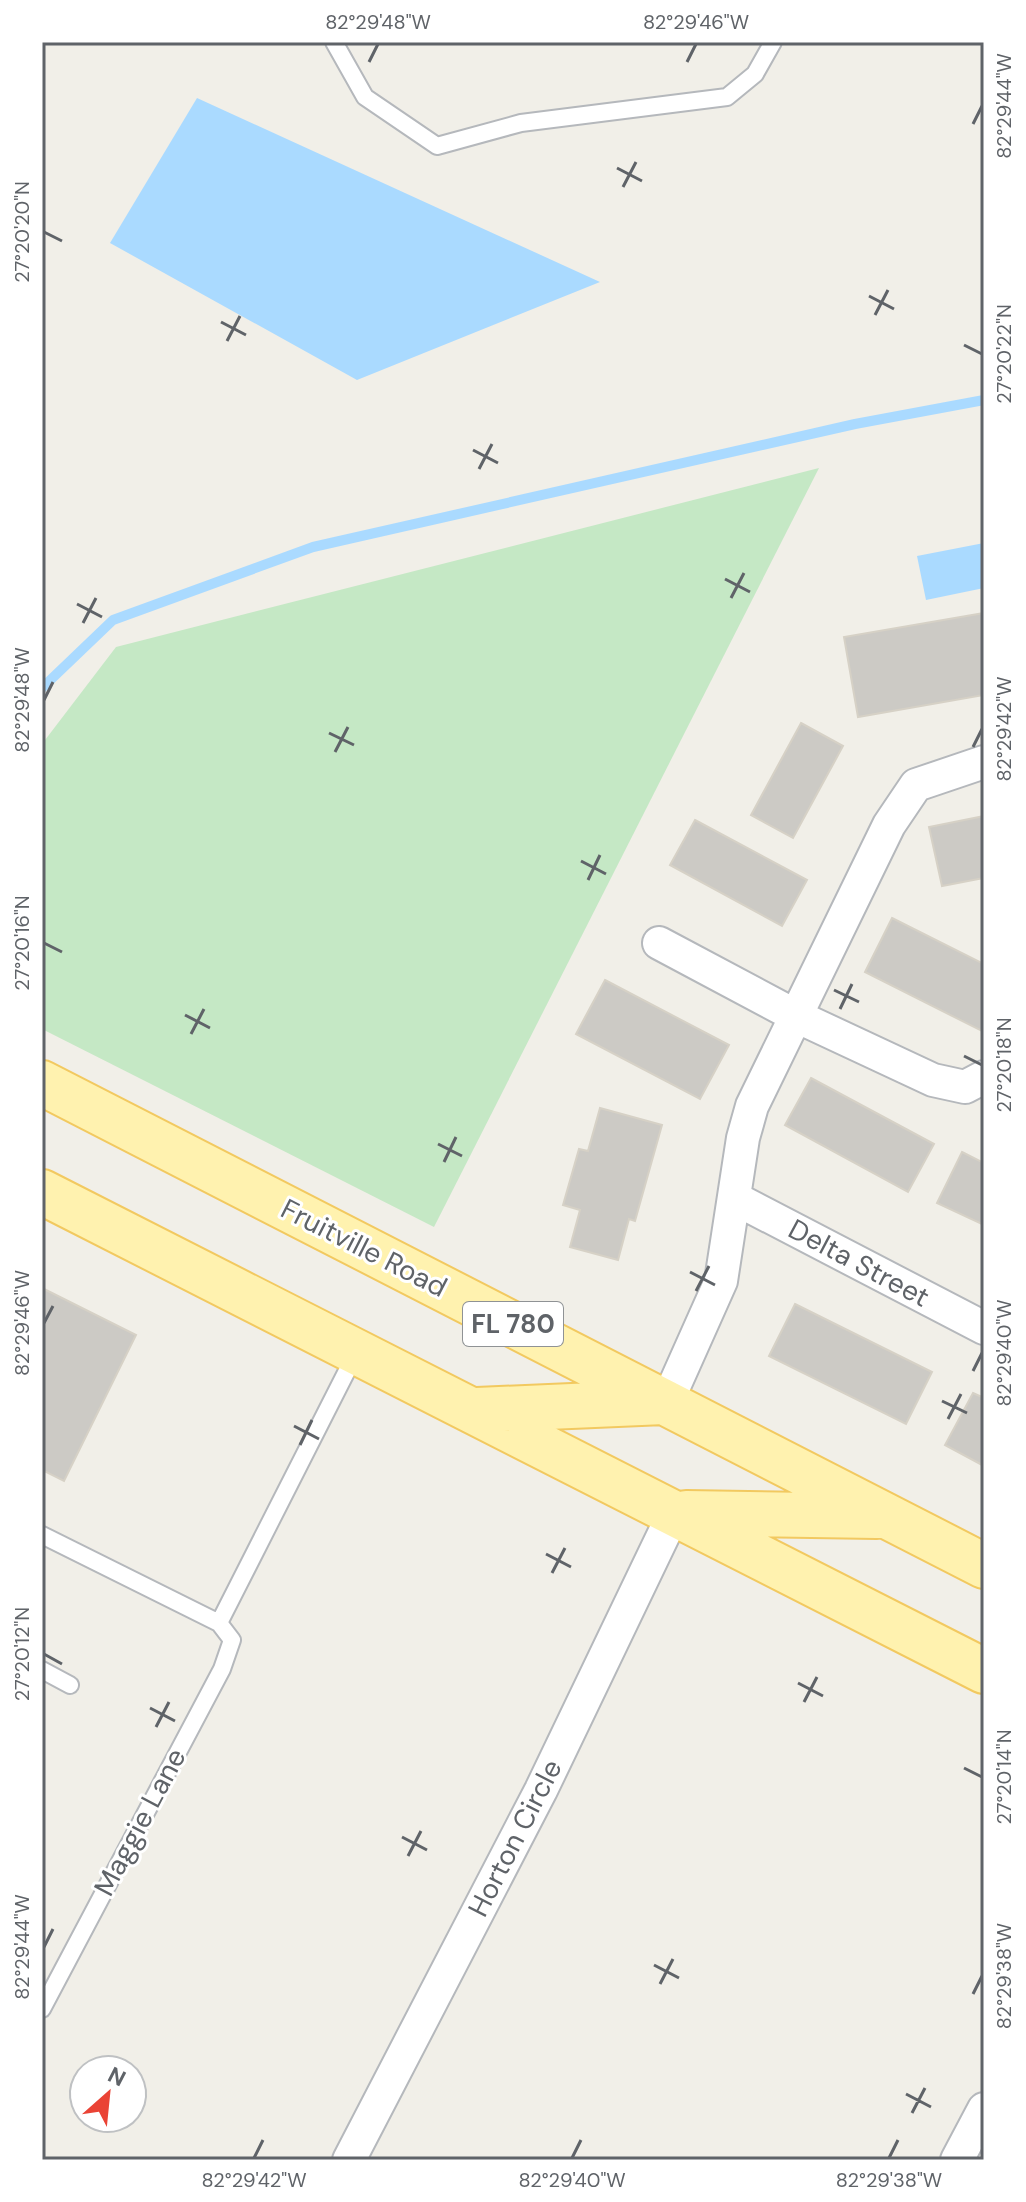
<svg xmlns="http://www.w3.org/2000/svg" width="1026" height="2202" viewBox="0 0 1026 2202" font-family="'DM Sans',sans-serif">
<rect width="100%" height="100%" fill="#f1efe8"/>
<path fill="#c5e8c5" d="M819,468L434,1227L42,1029V744L116,647Z"/>
<path fill="#aadaff" d="M197,98L600,282L357,380L110,243Z
M984,543V588L926,600L917,556Z"/>
<g fill="none" stroke-linecap="round" stroke-linejoin="round">
<path stroke="#aadaff" stroke-width="10" d="M42,688L113,620L313,547L855,424L984,400"/>
</g>
<path fill="#cccac5" stroke="#d6d1c6" stroke-width="2" d="M984,613V695L858,717L844,637Z
M801,723L843,746L793,838L751,815Z
M984,816V878L942,886L929,827Z
M695,820L807,880L782,926L670,865Z
M892,918L984,964V1032L865,972Z
M605,980L729,1045L700,1099L576,1034Z
M811,1078L934,1144L908,1192L785,1125Z
M600,1108L662,1125L635,1221L629,1219L618,1260L570,1247L580,1210L563,1205L579,1149L588,1151Z
M962,1152L984,1163V1225L937,1203Z
M42,1288L136,1335L64,1481L42,1470Z
M795,1304L932,1372L906,1424L769,1356Z
M973,1393L984,1398V1466L945,1445Z"/>
<g fill="none" stroke-linecap="round" stroke-linejoin="round">
<defs>
<path id="service" d="M334,42L365,97L437,146L521,123L727,97L755,74L773,42
M42,1535L219,1623L232,1640L222,1669L42,2009
M219,1623L355,1355
M42,1670L70,1685"/>
<path id="minor" d="M659,943L796,1016L933,1080L965,1087L984,1077
M734,1198L984,1328
M667,1402L721,1281L743,1138L752,1106L889,825L916,785L984,762
M349,2160L541,1790L674,1513
M957,2160L984,2109"/>
<path id="primary" d="M42,1083L984,1566
M42,1192L984,1671
M477,1410L664,1402
M686,1513L877,1516"/>
</defs>
<use href="#service" stroke="#b5b8bc" stroke-width="20"/>
<use href="#minor" stroke="#b5b8bc" stroke-width="36"/>
<use href="#primary" stroke="#f2c960" stroke-width="48"/>
<use href="#service" stroke="#fff" stroke-width="16"/>
<use href="#minor" stroke="#fff" stroke-width="32"/>
<use href="#primary" stroke="#fff2af" stroke-width="44"/>
</g>
<path fill="none" stroke="#5f6368" stroke-width="3" d="M369,62L378,44M687,62L696,44M973,124L982,106M617,168L642,181M623,187L636,162M44,232L62,241M869,296L894,309M875,315L888,290M221,322L246,335M227,341L240,316M964,345L982,354M473,450L498,463M479,469L492,444M725,579L750,592M731,598L744,573M77,604L102,617M83,623L96,598M44,700L53,682M329,733L354,745M973,747L982,729M335,752L348,727M581,861L606,874M588,880L600,855M44,943L62,952M834,990L859,1002M840,1009L852,984M185,1015L210,1028M191,1034L204,1009M964,1056L982,1065M438,1144L462,1156M444,1162L456,1137M690,1272L715,1285M696,1291L709,1266M44,1323L53,1306M973,1371L982,1353M942,1401L967,1413M948,1419L961,1394M294,1426L319,1439M300,1445L312,1420M546,1554L571,1567M552,1573L565,1548M44,1654L62,1664M798,1683L823,1696M804,1702L817,1677M150,1708L175,1721M156,1727L169,1702M964,1768L982,1777M402,1837L427,1850M408,1856L421,1831M44,1947L53,1929M654,1965L679,1978M660,1984L673,1959M973,1994L982,1976M906,2094L931,2107M912,2113L925,2088M254,2158L263,2140M572,2158L581,2140M889,2158L898,2140"/>
<g text-anchor="middle" dominant-baseline="central" stroke-width="6" stroke-linejoin="round" paint-order="stroke">
<rect fill="#fff" stroke="#8f9295" stroke-width="2" x="463" y="1302" width="100" height="44" rx="6"/>
<g font-size="26" font-weight="bold" fill="#5f6368">
<text x="513" y="1324">FL 780</text>
</g>
<g font-size="28" fill="#5f6368" stroke="#fff">
<text transform="translate(364 1248) rotate(27)">Fruitville Road</text>
<text transform="translate(859 1263) rotate(28)">Delta Street</text>
<text transform="translate(140 1822) rotate(-62)">Maggie Lane</text>
<text transform="translate(515 1838) rotate(-63)">Horton Circle</text>
</g>
</g>
<rect width="1026" height="2202" fill="none" stroke="#ffffff" stroke-width="88"/>
<g transform="translate(108 2094) rotate(27)"><circle r="38" fill="#ffffff" stroke="#bfc1c3" stroke-width="2"/>
<path d="M0-6L14 30L0 20L-14 30Z" fill="#ea4335"/>
<text y="-12" font-size="22" font-weight="bold" text-anchor="middle" fill="#5f6368">N</text>
</g>
<rect x="44" y="44" width="938" height="2114" fill="none" stroke="#5f6368" stroke-width="3"/>
<g font-size="20" text-anchor="middle" fill="#5f6368">
<text x="378" y="29">82°29'48"W</text>
<text x="696" y="29">82°29'46"W</text>
<text transform="translate(1004 106) rotate(-90)" y="7">82°29'44"W</text>
<text transform="translate(22 232) rotate(-90)" y="7">27°20'20"N</text>
<text transform="translate(1004 354) rotate(-90)" y="7">27°20'22"N</text>
<text transform="translate(22 700) rotate(-90)" y="7">82°29'48"W</text>
<text transform="translate(1004 729) rotate(-90)" y="7">82°29'42"W</text>
<text transform="translate(22 943) rotate(-90)" y="7">27°20'16"N</text>
<text transform="translate(1004 1065) rotate(-90)" y="7">27°20'18"N</text>
<text transform="translate(22 1323) rotate(-90)" y="7">82°29'46"W</text>
<text transform="translate(1004 1353) rotate(-90)" y="7">82°29'40"W</text>
<text transform="translate(22 1654) rotate(-90)" y="7">27°20'12"N</text>
<text transform="translate(1004 1777) rotate(-90)" y="7">27°20'14"N</text>
<text transform="translate(22 1947) rotate(-90)" y="7">82°29'44"W</text>
<text transform="translate(1004 1976) rotate(-90)" y="7">82°29'38"W</text>
<text x="254" y="2187">82°29'42"W</text>
<text x="572" y="2187">82°29'40"W</text>
<text x="889" y="2187">82°29'38"W</text>
</g>
</svg>
